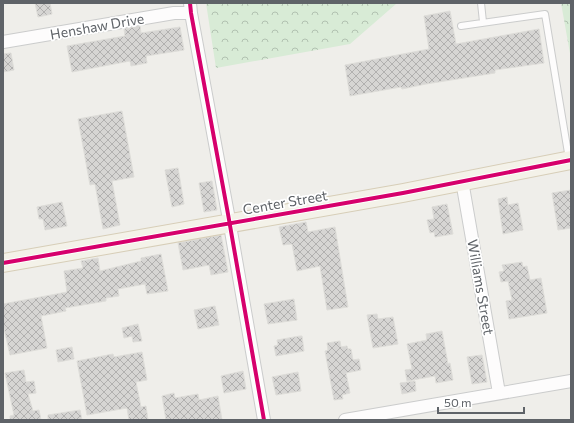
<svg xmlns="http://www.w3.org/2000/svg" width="574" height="423" viewBox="0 0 574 423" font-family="Commissioner,sans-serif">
<defs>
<pattern id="park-crowns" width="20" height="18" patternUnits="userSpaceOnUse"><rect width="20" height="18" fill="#d8ebd6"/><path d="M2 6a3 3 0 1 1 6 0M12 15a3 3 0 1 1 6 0" fill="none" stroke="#b2c2b1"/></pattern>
<pattern id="building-cross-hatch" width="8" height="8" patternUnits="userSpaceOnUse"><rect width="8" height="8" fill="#d6d5d3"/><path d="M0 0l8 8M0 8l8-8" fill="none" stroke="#b1b0af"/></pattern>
</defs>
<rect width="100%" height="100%" fill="#efeeea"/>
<path fill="url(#park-crowns)" d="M206,3H404L396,4L350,44L216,68Z
M561,3H571V59Z"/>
<path fill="url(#building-cross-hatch)" stroke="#deddd9" d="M35,3H50L52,14L38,17Z
M450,11L456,44L539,29L544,63L495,70V73L426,84L402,89L401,87L350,96L345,65L429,49L424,16Z
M140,26L141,33L180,27L184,50L146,56L147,63L131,66L130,61L72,72L67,46L125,36L124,29Z
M11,53L14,70L3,72V54Z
M122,111L134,177L112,181L120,225L103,229L95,184L90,185L78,119Z
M178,168L184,204L172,207L165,170Z
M212,181L217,210L204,212L199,183Z
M571,190V228L558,230L552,193Z
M507,197L508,205L518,203L523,230L503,234L498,199Z
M62,202L67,226L45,230L43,219H39L37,207Z
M447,204L453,234L435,237L434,232L430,233L427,220L434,219L432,207Z
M306,222L308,232L335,227L348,307L327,310L320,266L297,271L292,244L283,245L279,227Z
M221,235L228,272L211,275L209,265L183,270L178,243Z
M161,254L168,291L147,294L145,284L118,289L119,296L106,298V301L65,308L66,311L41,316L47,348L10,355L3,324V304L67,292L64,271L83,268L81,261L98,258L100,271L141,261V258Z
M522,262L523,267L527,266L530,280L541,278L547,313L509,319L506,301L512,300L508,281L501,282L499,272L504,271L502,265Z
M294,299L297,320L268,324L264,304Z
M215,306L219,325L198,329L194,310Z
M377,314L378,319L393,317L398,344L373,348L367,315Z
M138,324L142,341L133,342L132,336L124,338L122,328Z
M442,331L448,364L450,363L453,380L436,383L435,376L407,381L405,370L412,369L407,344L427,340L426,334Z
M300,336H302L304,351L276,356L274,346L278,345L277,340Z
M340,341L341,347L347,346L348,349H351L353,360L359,359L361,370L346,373L350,393L342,395L343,399L334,400L325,351L328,350L327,343Z
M72,347L74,359L58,362L56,350Z
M142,352L147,380L136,382L141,407L146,406L148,420H129L127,408L87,415L77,361L113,354L114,357Z
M482,355L487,382L472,384L467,357Z
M24,370L26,382L34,381L36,393L28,394L33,411L39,410L41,420H10V416L14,415L5,373Z
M243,371L246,389L224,393L221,376Z
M298,372L301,391L276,395L272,377Z
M415,381L416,391L402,394L400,383Z
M174,393L175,398L198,394L199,400L218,396L222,420H166L162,396Z
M80,410L82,420H48V415Z"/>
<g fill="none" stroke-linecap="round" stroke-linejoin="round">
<defs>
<path id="service" d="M481,3L483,22
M461,26L545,14L569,159"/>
<path id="minor" d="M190,3L191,13L228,214L264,420
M3,42L174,13H191
M462,181L499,393
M345,420L571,381"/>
<path id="primary" d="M3,263L403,193L571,160"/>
</defs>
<use href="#service" stroke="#cbcccc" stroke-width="8"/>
<use href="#minor" stroke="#cbcccc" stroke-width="14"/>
<use href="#primary" stroke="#d7ceb8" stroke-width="20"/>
<use href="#service" stroke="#fdfcfc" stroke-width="6"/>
<use href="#minor" stroke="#fdfcfc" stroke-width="12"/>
<use href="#primary" stroke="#f4f2e9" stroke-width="18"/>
<defs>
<path id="cycleway" d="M190,3L191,13L228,214L264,420
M3,263L403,193L571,160"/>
</defs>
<use href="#cycleway" stroke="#fff" stroke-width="6"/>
<use href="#cycleway" stroke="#d6006c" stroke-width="4"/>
</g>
<g text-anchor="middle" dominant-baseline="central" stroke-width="3.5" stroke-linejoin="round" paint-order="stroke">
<g font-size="14" fill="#5f6368" stroke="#fff">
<text transform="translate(97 26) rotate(-10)">Henshaw Drive</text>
<text transform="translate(285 202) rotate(-10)">Center Street</text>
<text transform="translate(481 287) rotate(80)">Williams Street</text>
</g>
</g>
<rect width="574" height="423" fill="none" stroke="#5f6368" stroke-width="8"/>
<path d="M438 407v6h86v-6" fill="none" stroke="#5f6368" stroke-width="2"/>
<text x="444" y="407" font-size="12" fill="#5f6368" stroke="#ffffff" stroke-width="3" paint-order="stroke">50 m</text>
</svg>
